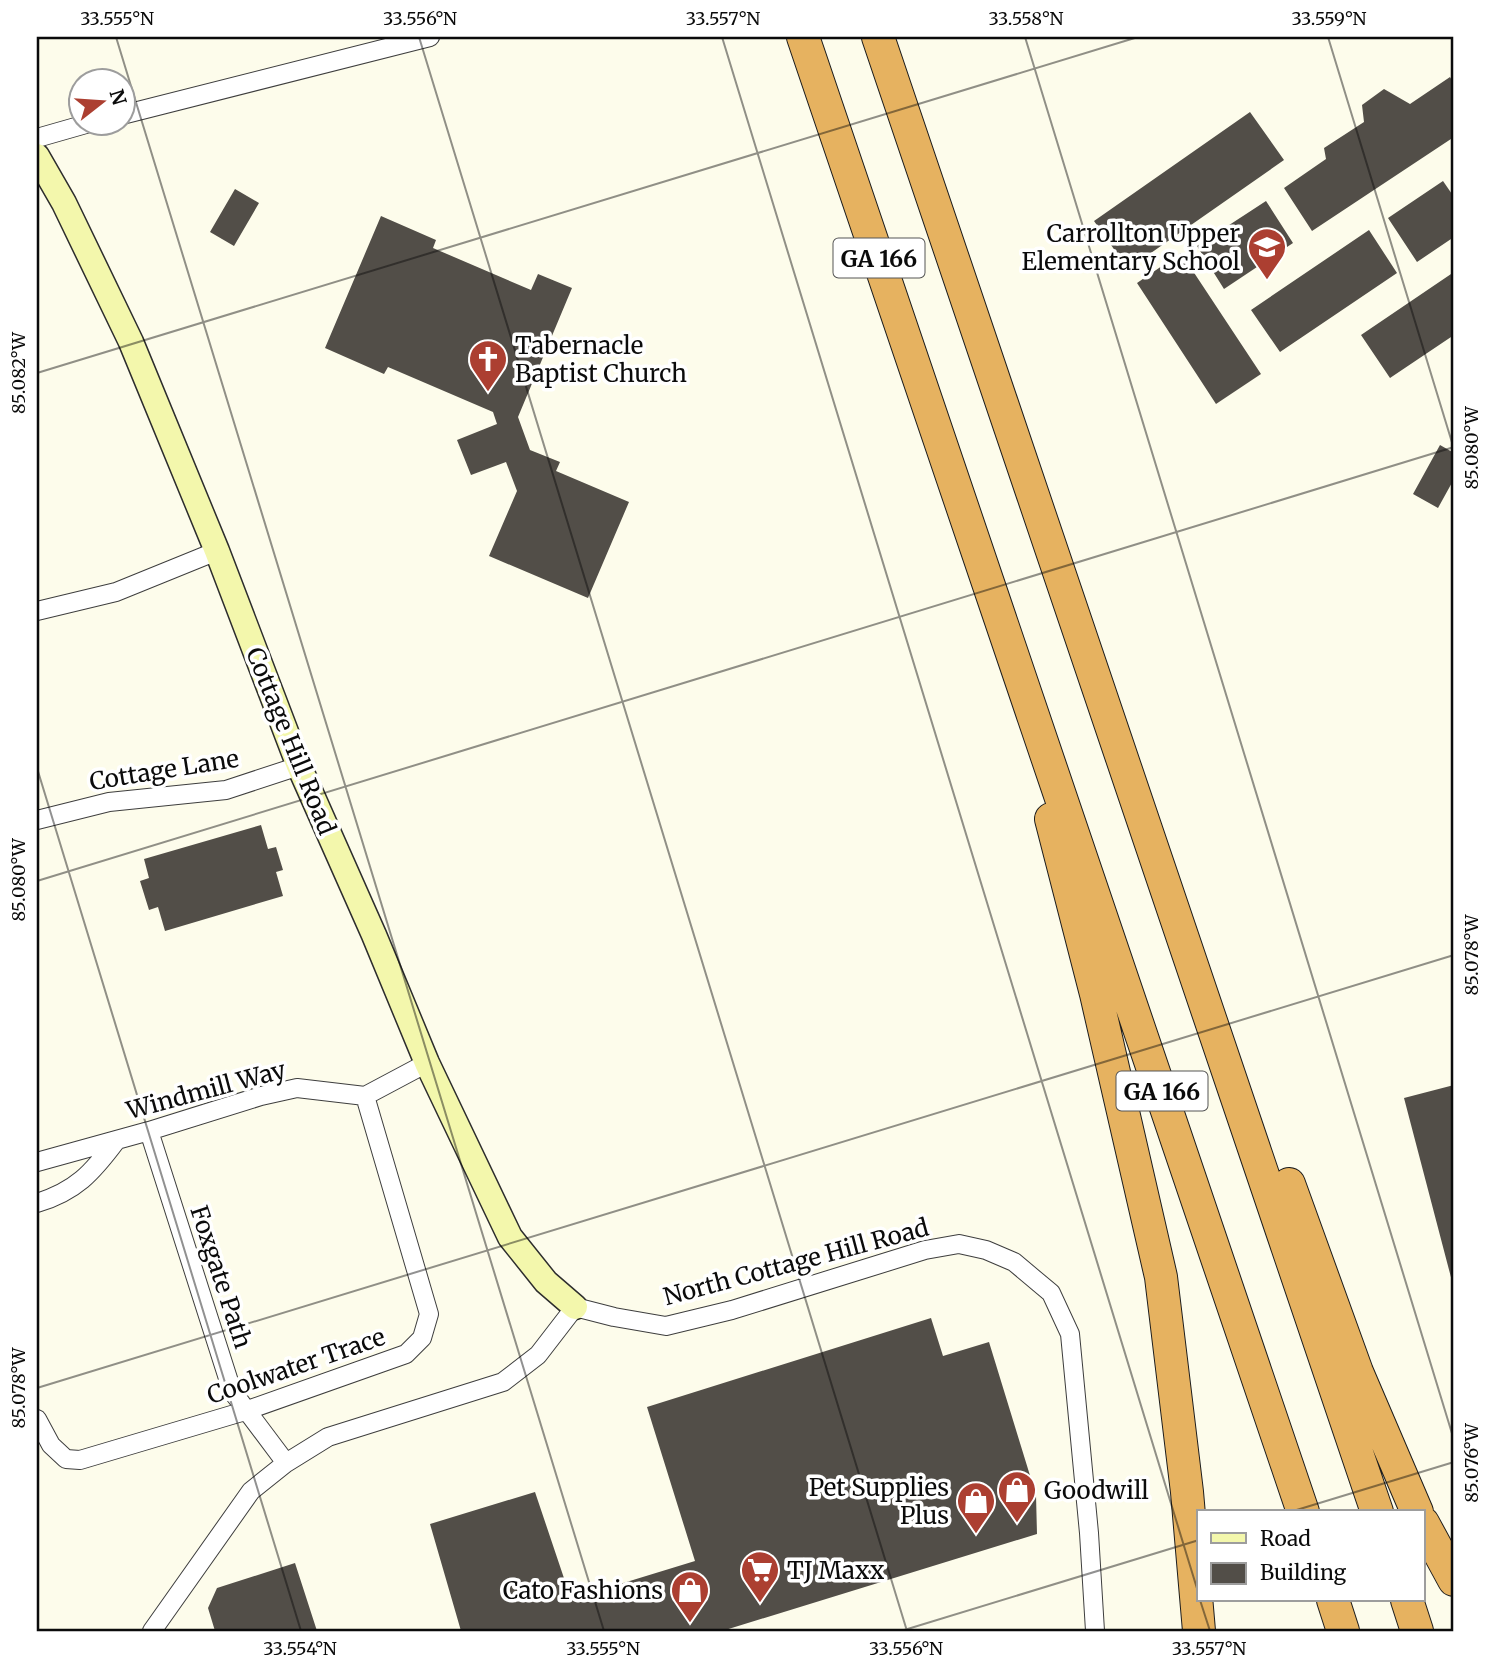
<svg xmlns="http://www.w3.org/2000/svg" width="1491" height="1668" viewBox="0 0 1491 1668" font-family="Merriweather,serif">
<rect width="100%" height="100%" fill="#fdfceb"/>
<path fill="#524e48" d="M1450,77L1454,84V137L1312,231L1284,188L1326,159L1324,148L1364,122L1362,105L1384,89L1410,104Z
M1250,112L1284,160L1128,269L1094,221Z
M1443,181L1454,197V237L1417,262L1388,218Z
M235,189L259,203L234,246L210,232Z
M1266,201L1293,243L1224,289L1197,246Z
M381,216L436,240L433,248L531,290L538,274L572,288L518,417L530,450L560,462L556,471L629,502L588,598L489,556L517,491L506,462L471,475L457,440L497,424L493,412L388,367L384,374L325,348Z
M1369,230L1397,273L1280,352L1251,310Z
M1181,253L1261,374L1216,404L1137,283Z
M1454,272V335L1390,378L1361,335Z
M1440,445L1454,453V479L1438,508L1413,494Z
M261,825L268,849L276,847L283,870L276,872L283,896L165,931L158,907L149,910L140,881L149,878L144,859Z
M1454,1085V1285H1453L1404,1098Z
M931,1318L943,1356L989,1342L1036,1495L1037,1534L722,1631H461L430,1524L535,1492L571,1599L695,1561L647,1407Z
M295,1563L317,1631H215L208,1608L217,1588Z"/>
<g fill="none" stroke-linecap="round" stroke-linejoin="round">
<defs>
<path id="street" d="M122,115L430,37
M37,138L93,122
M37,611L116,592L217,551
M37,820L109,802L226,790L299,766
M149,1131L232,1391L286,1463
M37,1162L149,1131L261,1096L297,1088L365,1096L427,1063
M37,1203C76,1191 92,1173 116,1141
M37,1419L51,1445L66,1459L80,1460L245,1411L406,1354L422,1338L429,1314L365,1096
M152,1631L251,1491L286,1463L328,1437L503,1382L538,1355L575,1307L614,1317L666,1326L732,1310L925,1250L959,1244L986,1250L1014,1262L1051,1293L1070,1334L1089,1533L1095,1631"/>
<path id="secondary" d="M37,156L64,203L131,342L217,551L299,766L374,935L427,1063L510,1237L546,1282L575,1307"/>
<path id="highway" d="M803,37L1303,1512
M878,37L1377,1512
M1051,819L1096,994L1161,1277L1187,1492L1199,1631
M1289,1184L1357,1372L1417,1512
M1423,1523L1454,1580
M1333,1600L1343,1631
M1407,1600L1417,1631"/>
</defs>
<use href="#street" stroke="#3e3e3e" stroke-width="20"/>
<use href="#secondary" stroke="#2d2d2d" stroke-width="27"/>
<use href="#highway" stroke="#1c1c1c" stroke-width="34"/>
<use href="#street" stroke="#fff" stroke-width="18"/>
<use href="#secondary" stroke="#f3f7ac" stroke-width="24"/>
<use href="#highway" stroke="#e6b260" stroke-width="32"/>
</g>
<path fill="none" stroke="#0b0b0b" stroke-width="2" stroke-opacity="0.45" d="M116,37L604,1631M419,37L907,1631M722,37L1199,1595M1025,37L1454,1440M1328,37L1454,449M37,373L1138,37M37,768L301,1631M37,881L1454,447M37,1388L1454,955M1290,1512L1454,1462M1200,1600L1210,1631M901,1631L1199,1540"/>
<defs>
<symbol id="school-pin" viewBox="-11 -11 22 30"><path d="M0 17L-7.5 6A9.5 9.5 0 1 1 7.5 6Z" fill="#ac3f31" stroke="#fff"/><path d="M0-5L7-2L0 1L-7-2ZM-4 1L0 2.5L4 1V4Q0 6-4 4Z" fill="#fff"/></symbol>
<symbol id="church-pin" viewBox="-11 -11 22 30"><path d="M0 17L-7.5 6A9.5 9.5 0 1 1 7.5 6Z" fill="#ac3f31" stroke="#fff"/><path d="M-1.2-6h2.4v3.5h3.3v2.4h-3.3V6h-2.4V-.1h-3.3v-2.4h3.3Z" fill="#fff"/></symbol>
<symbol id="shop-pin" viewBox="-11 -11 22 30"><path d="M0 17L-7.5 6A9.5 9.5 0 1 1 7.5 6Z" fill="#ac3f31" stroke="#fff"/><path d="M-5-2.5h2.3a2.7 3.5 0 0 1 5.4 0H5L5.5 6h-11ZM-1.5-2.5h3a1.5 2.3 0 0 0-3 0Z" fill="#fff"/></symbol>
<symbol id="supermarket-pin" viewBox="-11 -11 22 30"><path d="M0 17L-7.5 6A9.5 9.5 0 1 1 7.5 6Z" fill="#ac3f31" stroke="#fff"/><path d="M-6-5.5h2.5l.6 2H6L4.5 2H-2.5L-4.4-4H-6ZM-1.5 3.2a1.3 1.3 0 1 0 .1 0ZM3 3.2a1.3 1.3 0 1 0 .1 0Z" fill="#fff"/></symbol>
</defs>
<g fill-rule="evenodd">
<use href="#school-pin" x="1245" y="225" width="44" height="60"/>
<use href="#church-pin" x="466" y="337" width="44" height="60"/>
<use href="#shop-pin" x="995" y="1468" width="44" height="60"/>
<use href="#shop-pin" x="954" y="1479" width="44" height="60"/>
<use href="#supermarket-pin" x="738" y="1548" width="44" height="60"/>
<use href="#shop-pin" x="668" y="1568" width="44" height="60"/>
</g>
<g text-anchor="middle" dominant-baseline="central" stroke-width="7" stroke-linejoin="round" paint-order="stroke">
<g fill="#fff" stroke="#545454" stroke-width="2">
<rect x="833.5" y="238.5" width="91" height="39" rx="5"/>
<rect x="1116.5" y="1071.5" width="91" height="39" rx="5"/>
</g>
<g font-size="23" font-weight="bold" fill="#0b0b0b">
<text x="879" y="258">GA 166</text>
<text x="1162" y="1091">GA 166</text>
</g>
<g font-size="24" fill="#0b0b0b" stroke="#fff" text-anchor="end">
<text x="1240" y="233">Carrollton Upper<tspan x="1240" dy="28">Elementary School</tspan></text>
<text x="515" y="345" text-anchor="start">Tabernacle<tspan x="515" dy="28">Baptist Church</tspan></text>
<text x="949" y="1487">Pet Supplies<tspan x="949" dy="28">Plus</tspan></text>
<text x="1044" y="1490" text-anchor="start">Goodwill</text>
<text x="787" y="1570" text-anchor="start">TJ Maxx</text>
<text x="663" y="1590">Cato Fashions</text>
</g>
<g font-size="24" fill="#0b0b0b" stroke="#fff">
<text transform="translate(291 741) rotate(68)">Cottage Hill Road</text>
<text transform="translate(164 770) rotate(-9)">Cottage Lane</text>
<text transform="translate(206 1090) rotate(-15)">Windmill Way</text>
<text transform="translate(796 1262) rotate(-15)">North Cottage Hill Road</text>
<text transform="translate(221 1277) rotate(72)">Foxgate Path</text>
<text transform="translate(296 1366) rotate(-19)">Coolwater Trace</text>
</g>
</g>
<rect width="1491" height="1668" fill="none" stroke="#ffffff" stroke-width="77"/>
<rect x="1197" y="1510" width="228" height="91" fill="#ffffff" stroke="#9d9d9d" stroke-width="2"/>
<rect x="1211" y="1533" width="35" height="10" fill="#f3f7ac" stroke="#9d9d9d" stroke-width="2"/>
<text x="1260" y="1546" font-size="21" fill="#0b0b0b">Road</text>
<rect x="1211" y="1563" width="35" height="21" fill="#524e48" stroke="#9d9d9d" stroke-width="2"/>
<text x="1260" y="1580" font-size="21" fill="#0b0b0b">Building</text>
<g transform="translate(102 102) rotate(73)"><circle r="33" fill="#ffffff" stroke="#9d9d9d" stroke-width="2"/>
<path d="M0-5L12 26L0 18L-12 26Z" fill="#ac3f31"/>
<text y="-10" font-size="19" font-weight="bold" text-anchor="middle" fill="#0b0b0b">N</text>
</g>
<rect x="38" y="38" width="1414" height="1592" fill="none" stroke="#0b0b0b" stroke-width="2.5"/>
<g font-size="18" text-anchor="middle" fill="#0b0b0b">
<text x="117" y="25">33.555°N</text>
<text x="420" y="25">33.556°N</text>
<text x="723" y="25">33.557°N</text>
<text x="1026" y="25">33.558°N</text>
<text x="1329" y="25">33.559°N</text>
<text transform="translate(19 373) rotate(-90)" y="6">85.082°W</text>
<text transform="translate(1472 448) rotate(-90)" y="6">85.080°W</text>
<text transform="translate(19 880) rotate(-90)" y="6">85.080°W</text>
<text transform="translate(1472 955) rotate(-90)" y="6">85.078°W</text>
<text transform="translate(19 1388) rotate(-90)" y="6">85.078°W</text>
<text transform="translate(1472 1463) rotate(-90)" y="6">85.076°W</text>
<text x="300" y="1655">33.554°N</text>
<text x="603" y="1655">33.555°N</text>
<text x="906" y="1655">33.556°N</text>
<text x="1209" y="1655">33.557°N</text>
</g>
</svg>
